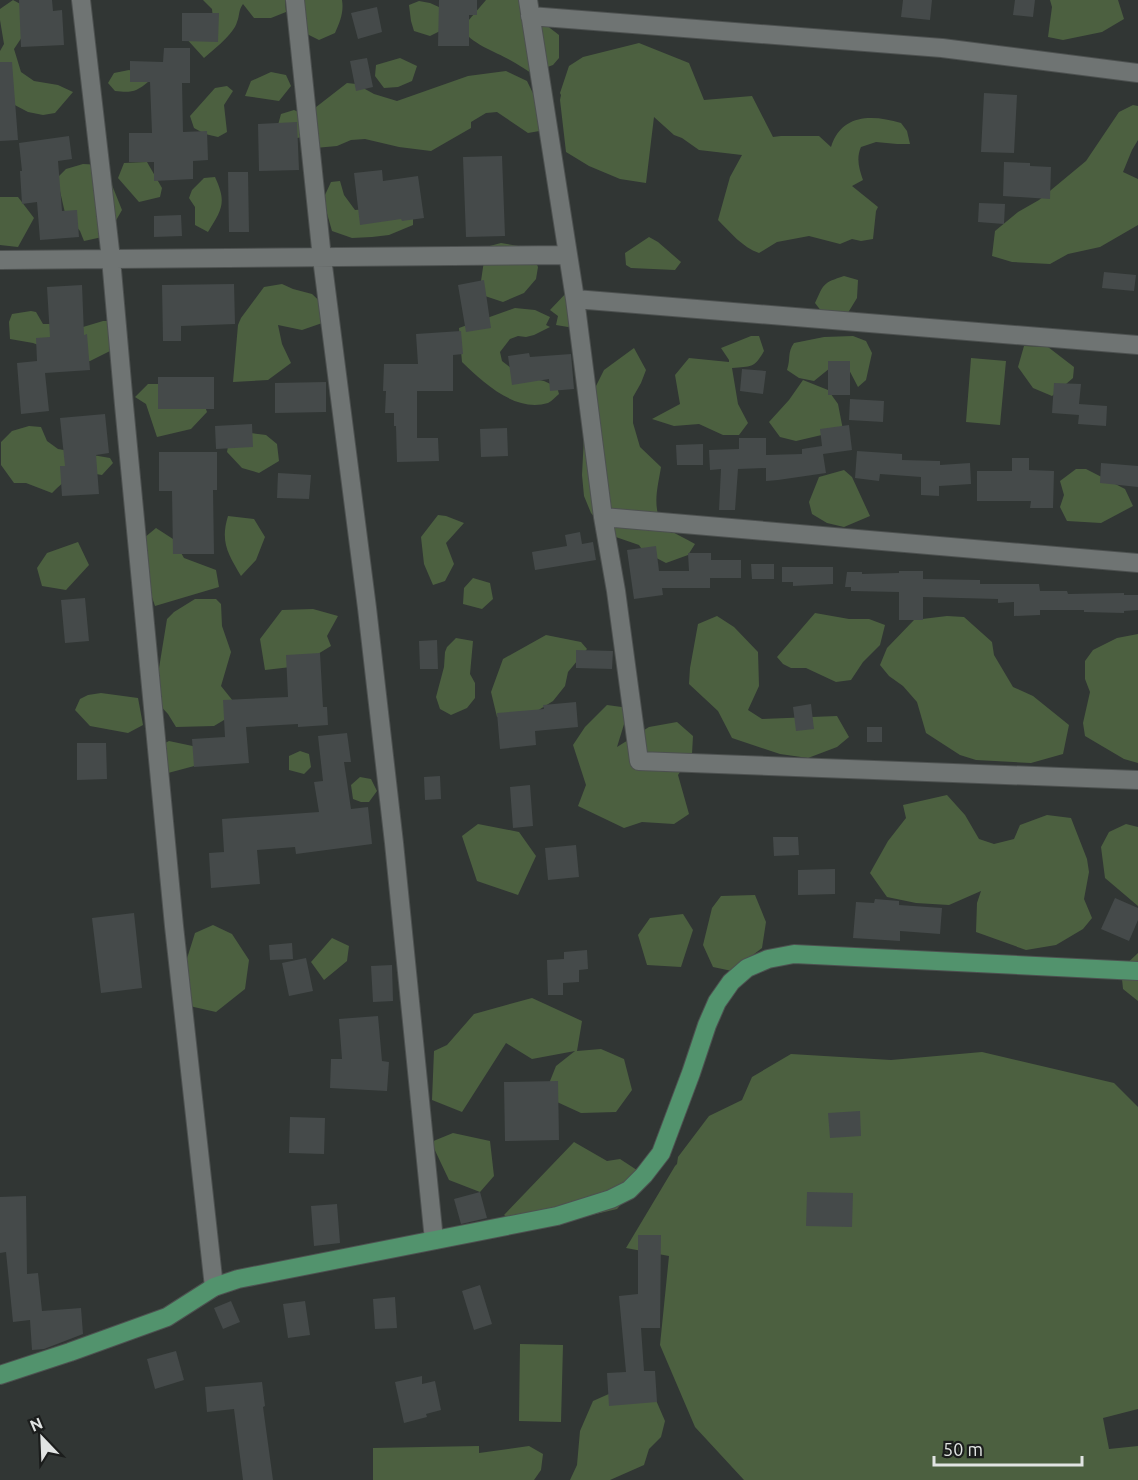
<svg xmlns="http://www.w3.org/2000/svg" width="1138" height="1480" viewBox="0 0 1138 1480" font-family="Ubuntu,sans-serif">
<rect width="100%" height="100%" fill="#313634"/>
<path fill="#4c6040" d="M13,0L26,7L32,22L14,49L21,72L34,81L58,85L73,92L55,113L43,115L28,112L9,102L0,91V51L4,44L0,20V9Z
M203,0H285L286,12L271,18H254L243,4C238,11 240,15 237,22C234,34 213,50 204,58L184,36L213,19L212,9Z
M294,0H342C344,12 340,22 335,33L319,40L301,31Z
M486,0H529L546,25L559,35V58L553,65L531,73C524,68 517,64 510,60C496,52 469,43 462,28Z
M1050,0H1118L1124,19L1102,32L1063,40L1048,37L1052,7Z
M419,1L430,3L441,8L440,31L430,36L414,31L411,21L409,5Z
M639,43L689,63L704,100L752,96L773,137L781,136H819L831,147C842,113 873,115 901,123L907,131L910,144H897L876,142L861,147C856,158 859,169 863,180L852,186L878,207L876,211L873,239L861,241L852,239L840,244L809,236L777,242L759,253C742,247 731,233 718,220L730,177L742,155L699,150L682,138L674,135L654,117L646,183L620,179L589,166L566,152L560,100L561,95L560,93L569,66L583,57Z
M400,58L417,66L412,81L398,87L384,88L375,76L376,65Z
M129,70L142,74L148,82C136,92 131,93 115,91L108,83L114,73Z
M506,71L527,81L546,120L545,130L528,133L497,112L486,113L471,122V128L431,151L399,147L365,139L351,140L337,146L315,148L311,111L347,83L356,84L374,94L397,101L468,76Z
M271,72L286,75L291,86L279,101L245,96L251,81Z
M227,86L233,91L224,105L227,132L218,137L205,134L194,128L190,116L215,88Z
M1133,105L1138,106V140L1132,150L1123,172L1138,179V225L1100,247L1068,254L1050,264L1012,262L992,256L995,231L1018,212L1039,200L1086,161L1119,112Z
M294,110L303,114L306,136L293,139L278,125L281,114Z
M147,162L162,188L160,197L139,202L118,178L124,163Z
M83,164L104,165L122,210L107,236L84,241L80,231L65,213L57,178L66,169Z
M215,177C227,203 222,209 208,232L195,225V207L189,198L192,190L204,178Z
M340,181L344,195L355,210L402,206L413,210V225L389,235L372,237L352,238L332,231L326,210L325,195L331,182Z
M0,197H18L34,218L18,247L0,245Z
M649,237L658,242L681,262L675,270L631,268L626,265L625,253Z
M501,243L530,248L538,267L536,279L524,293L503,302L482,295L481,281L486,247Z
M844,276L858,280L857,298L846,316H825L815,303C824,283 823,283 844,276Z
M282,284L293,289L312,294L327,308L328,321L302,330L278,325L282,344L291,363L268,380L233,382L238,325L241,318L264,287Z
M568,291L577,324L568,327L556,325L558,316L550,310Z
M515,308L535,310L550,317L546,325L550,327L534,335L526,337L518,336L510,339L500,352L502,361L511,368L529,378L544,381L557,387L559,394C555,397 552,401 548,403C515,413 483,382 462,362L459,328Z
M31,311L36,312L43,324H57L49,349L33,343L10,339L9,322L12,314Z
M103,321H113L112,350L90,361L79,363L83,327Z
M751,336H759L764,351C754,369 751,366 732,368L738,404L748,423L739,435H723L699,424L674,426L652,419L680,404L675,375L689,358L729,362V360L721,348Z
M853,336L866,341L872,353L866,380L858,387L846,364L830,368L814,381L799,378L787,370C791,358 787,353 794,343L824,337Z
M1024,346L1048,347L1074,367L1073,378L1052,396L1033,388L1018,367Z
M634,348L646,370L641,383L633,397V423L640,447L661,467C658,487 649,515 669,530C677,535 687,539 695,544L688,555L666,563L643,551L639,545L610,535L591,513L584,496L582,475L584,436L594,390L604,370Z
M971,358L1006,361L1000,425L966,422Z
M803,380L828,390L838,404L843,430L796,441L780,437L769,422L789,400Z
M148,384H175L201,395L207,412L191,429L157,437L146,404L135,397Z
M29,426L41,427L47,441L58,449L110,458L113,463L102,475C75,471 71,475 52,493L26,483H14L1,465V442L12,431Z
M251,433L266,435L277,444L279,461L259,473L242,468L227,452L230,436Z
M1076,469H1086L1125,489L1133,506L1101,523L1067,521L1060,507L1064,495L1060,481Z
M844,470L852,477L870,516L844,527L827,523L812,514L809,502L819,477Z
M438,515L446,516L464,523L446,543L454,564L445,581L433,585L424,564L421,537Z
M228,516L254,519L265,537L256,560L241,576C228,554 220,542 228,516Z
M156,528L173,539L184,558L216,570L219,587L155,606L142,568L132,548Z
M78,542L89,565L66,590L42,586L37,568L47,553Z
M473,578L490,583L493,599L482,609L463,604L464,588Z
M195,599H216L221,604L222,626L231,652L221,686L237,706L234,714L214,726L176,727L168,714L154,699L167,619L174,612Z
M313,609L338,616L327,636L331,646L308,660L291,667L265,670L260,639L282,610Z
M815,613L849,619H869L885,625L880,645L863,662L851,680L836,682L806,668H791L783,664L777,657Z
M717,616L734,627L758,652L759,686L748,710L762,719L837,716L849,737L837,747L808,758L780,754L732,738L718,711L689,684L690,668L698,624Z
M947,616L964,617L992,642L994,655L1013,687L1033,696L1069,725L1063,754L1031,763L976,760L960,755L926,733L917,702L903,686L889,676L880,665L887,648L914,620Z
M1138,634V763L1124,759L1085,736L1083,723L1090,692L1085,679V661L1093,650L1117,638Z
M546,635L581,642L587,649L568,672L565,686L553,701L537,711L497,717L491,692L503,659Z
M456,638L473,641L470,674L475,683V698L467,708L451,715L440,709L436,697L444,667L445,652L447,647Z
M101,693L138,698L143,725L128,733L90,726L75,710L80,699L88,695Z
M607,705L629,708L617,747L649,727L677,722L693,736L692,754L678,775L689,814L674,824L642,822L624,828L578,806L586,785L573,745L585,727Z
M169,741L202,748L198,765L168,773L163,744Z
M300,751L309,754L311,767L304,774L289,770V756Z
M360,777L371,779L377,791L369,802H361L353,799L351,785Z
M947,795L965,815L979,839L994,844L1014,839L1020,825L1047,815L1071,818L1087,859L1089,872L1084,899L1092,918L1083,929L1056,945L1026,950L976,932L977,903L981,891L949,905L916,903L887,897L870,873L888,841L906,818L903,805Z
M478,824L519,832L536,856L518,895L477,881L462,836Z
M1126,824L1138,827V906L1105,878L1101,847L1109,832Z
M755,895L766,922L762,948L732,971L713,967L703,945L712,908L721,896Z
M683,914L693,930L681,967L647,965L638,935L650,918Z
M213,925L232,934L249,960L245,989L216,1012L185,1005L184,968L195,933Z
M332,938L349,946L347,961L324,980L311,962Z
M1138,953V1001L1123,989L1121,969Z
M532,998L582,1021L577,1051L601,1049L624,1059L632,1090L616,1112L581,1113L544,1096L556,1066L575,1051L532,1059L506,1043L462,1112L432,1100L434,1051L447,1045L474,1014Z
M982,1052L1114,1083L1138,1107V1409L1103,1418L1109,1449L1138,1446V1480H744L695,1427L660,1345L669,1256L626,1248L675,1166L677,1164L678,1157L709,1116L742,1100L752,1077L791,1054L891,1060Z
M453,1133L490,1141L494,1176L480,1192L449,1180L431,1142Z
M574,1142L607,1161L620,1159L646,1176L617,1209L524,1231L504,1215Z
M520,1344L563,1345L561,1422L519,1421Z
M638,1381L652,1391L665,1421L661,1437L649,1449L644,1465L610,1480H570L577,1465L580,1431L593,1401Z
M479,1446V1453L529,1446L543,1454L541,1470L534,1480H373V1448Z"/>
<path fill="#454a4a" d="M19,0H52L53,11L62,10L64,45L21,47Z
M439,0H477V15H469V46H438Z
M903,0H932L930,20L901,17Z
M1015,0H1035L1033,17L1013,15Z
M377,7L382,32L358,39L351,13Z
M182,13H219L218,42L182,41Z
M164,48H190V83H182L183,132L207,131L208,160L193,161V179L154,181V162H129V133H152L150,82H130V61L163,62Z
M367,58L373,87L356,91L350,61Z
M0,62H12L18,140L0,141Z
M984,93L1017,95L1014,153L981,152Z
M297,122L299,170L259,171L258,124Z
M69,136L72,159L58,161L62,211L77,210L79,237L40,240L37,202L22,204L20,171H22L19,143Z
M502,156L505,236L466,237L463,157Z
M1004,162L1030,163V166L1051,167L1050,199L1003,196Z
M382,170L383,181L418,176L424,218L402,221L401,219L360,225L354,173Z
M228,172H248L249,232H229Z
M979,203L1005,204L1004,224L978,222Z
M181,215L182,236L154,237V216Z
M1104,272L1136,275L1134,291L1102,288Z
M484,280L491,328L466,332L458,285Z
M234,284L235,324L181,326V341H163L162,285Z
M82,285L84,335L87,334L90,370L45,373L49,411L21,414L17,363L37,361L36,338L50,337L47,287Z
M461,331L463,354L453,355V391H417V438H438L439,461L397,462L396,426H394V413H385L386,391H383L384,364H418L416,334Z
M529,353L530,357L571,354L574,389L550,391L549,379L512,385L508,356Z
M828,361H850V395H828Z
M742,369L766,371L763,394L740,391Z
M158,377H214V409H158Z
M326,382V412L275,413V383Z
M1054,383L1081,384L1079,404L1107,406L1106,426L1078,424L1079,415L1052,413Z
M850,399L884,401L883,422L849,420Z
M105,414L109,453L96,455L99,494L62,496L60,466H65L60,418Z
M252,424L253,447L216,449L215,426Z
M849,425L852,450L823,454L826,473L778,480L766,481V468L738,469L735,510H719L721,469L710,470L709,450L739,449V438H766V455L802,454V449L822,446L820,429Z
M507,428L508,456L481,457L480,429Z
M703,444V465H677L676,445Z
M857,451L902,454V460L940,461V465L970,463L971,484L939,486V496L921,495V477L880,474L879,481L855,478Z
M159,452H217V490H213L214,554H173L172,491H159Z
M1012,458H1029V470L1054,471L1053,508H1030L1031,501H977V471H1012Z
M1101,463L1138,466V487L1100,483Z
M278,473L311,475L309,499L277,498Z
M580,532L582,544L593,542L596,560L535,570L532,552L567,546L565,535Z
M656,546L659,571H689L688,553H711V560H741V578H710V588H662L663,595L634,599L627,550Z
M751,564H774V579H752Z
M782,567H833V584L793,586V582H782Z
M899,571H923V579L980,580V584H1039L1040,591H1067L1068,594L1124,593V595H1138V610L1124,611V613L1084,612V610H1040V615L1014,616V602L998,603V599L923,597V620H899V592L851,591V587H845L847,572H862V574L899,573Z
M85,598L89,641L65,643L61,600Z
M437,640L438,669H420L419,641Z
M576,650L613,651L612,669L576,668Z
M320,653L323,707H327L328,725L298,727V724L246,727L249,763L194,767L192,739L225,737L223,700L288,697L286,655Z
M576,702L578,727L535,731L536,745L500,749L497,713L544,709L543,705Z
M811,704L814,729L796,731L793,707Z
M867,727H882V742H867Z
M347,733L351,762H344L351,809L368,807L372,844L296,854L295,847L257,850L260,884L211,888L209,853L224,852L222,819L319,812L314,782L323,781L318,736Z
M77,743H106L107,779L77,780Z
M440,776L441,799L425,800L424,777Z
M530,785L533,826L513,828L510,787Z
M773,837H798L799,855L774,856Z
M576,845L579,877L548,880L545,848Z
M835,869V894L798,895V870Z
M1115,898L1138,908V920L1129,941L1101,929Z
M875,899L899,901V905L942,908L940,934L900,931V941L853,938L856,902L874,903Z
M134,913L142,988L101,993L92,918Z
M292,943L293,959L270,960L269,945Z
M587,950L588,969L579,970V982L563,983V995H548L547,960L564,959V952Z
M306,958L313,991L289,996L282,963Z
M392,965L393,1001L373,1002L371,966Z
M378,1016L382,1061L389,1062L387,1091L330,1088L331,1059H342L339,1019Z
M558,1081L559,1140L505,1141L504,1082Z
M860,1111L861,1136L830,1138L828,1113Z
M290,1117L325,1118L324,1154L289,1153Z
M480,1192L487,1218L461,1224L454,1199Z
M807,1192L853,1193L852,1227L806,1226Z
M26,1196L27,1274L38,1273L42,1311L81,1308L83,1334L44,1349L32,1350L30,1320L13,1322L6,1252L0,1253V1197Z
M337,1204L340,1243L314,1246L311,1206Z
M638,1235H661L660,1328H641L644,1371H655L657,1402L609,1406L607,1373L626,1372L619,1296L638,1294Z
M480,1285L492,1324L474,1330L462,1291Z
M395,1297L397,1328L375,1329L373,1299Z
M231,1301L240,1322L223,1329L214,1308Z
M305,1301L310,1335L288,1338L283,1304Z
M176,1351L184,1380L155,1389L147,1359Z
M422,1376V1384L435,1381L441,1410L426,1414L427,1417L404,1423L395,1382Z
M262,1382L265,1406L263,1407L273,1480H243L234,1409L207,1412L205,1387Z"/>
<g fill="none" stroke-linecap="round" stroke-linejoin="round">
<defs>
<path id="minor" d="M81,0L111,259L124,405L174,926L214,1287
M295,0L322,258L367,608L394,843L434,1240
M528,0L575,299L603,517L616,591L639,761L1138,780
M530,16L942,48L1138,73
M0,260L567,255
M575,299L1138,345
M603,517L1138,563"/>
<path id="major" d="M0,1375L70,1352L167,1317L214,1287L238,1279L557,1216L611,1199L629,1190L644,1175L661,1153L691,1073L707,1025L717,1002L731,982L747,968L768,959L794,954L1138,971"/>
</defs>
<use href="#minor" stroke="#4d5150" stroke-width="20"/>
<use href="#major" stroke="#4d5150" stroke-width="20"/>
<use href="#minor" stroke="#6f7473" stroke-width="18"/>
<use href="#major" stroke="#52936d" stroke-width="18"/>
</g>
<g transform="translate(42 1438) rotate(337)" stroke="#1b1d1c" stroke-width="4.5" paint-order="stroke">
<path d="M0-4.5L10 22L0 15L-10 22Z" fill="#e1e4e3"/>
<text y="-9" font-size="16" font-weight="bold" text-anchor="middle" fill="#e1e4e3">N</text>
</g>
<path d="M934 1456v9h148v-9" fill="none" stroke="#e1e4e3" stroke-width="3"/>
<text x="943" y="1456" font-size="18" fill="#e1e4e3" stroke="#1b1d1c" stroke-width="4.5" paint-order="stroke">50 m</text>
</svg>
